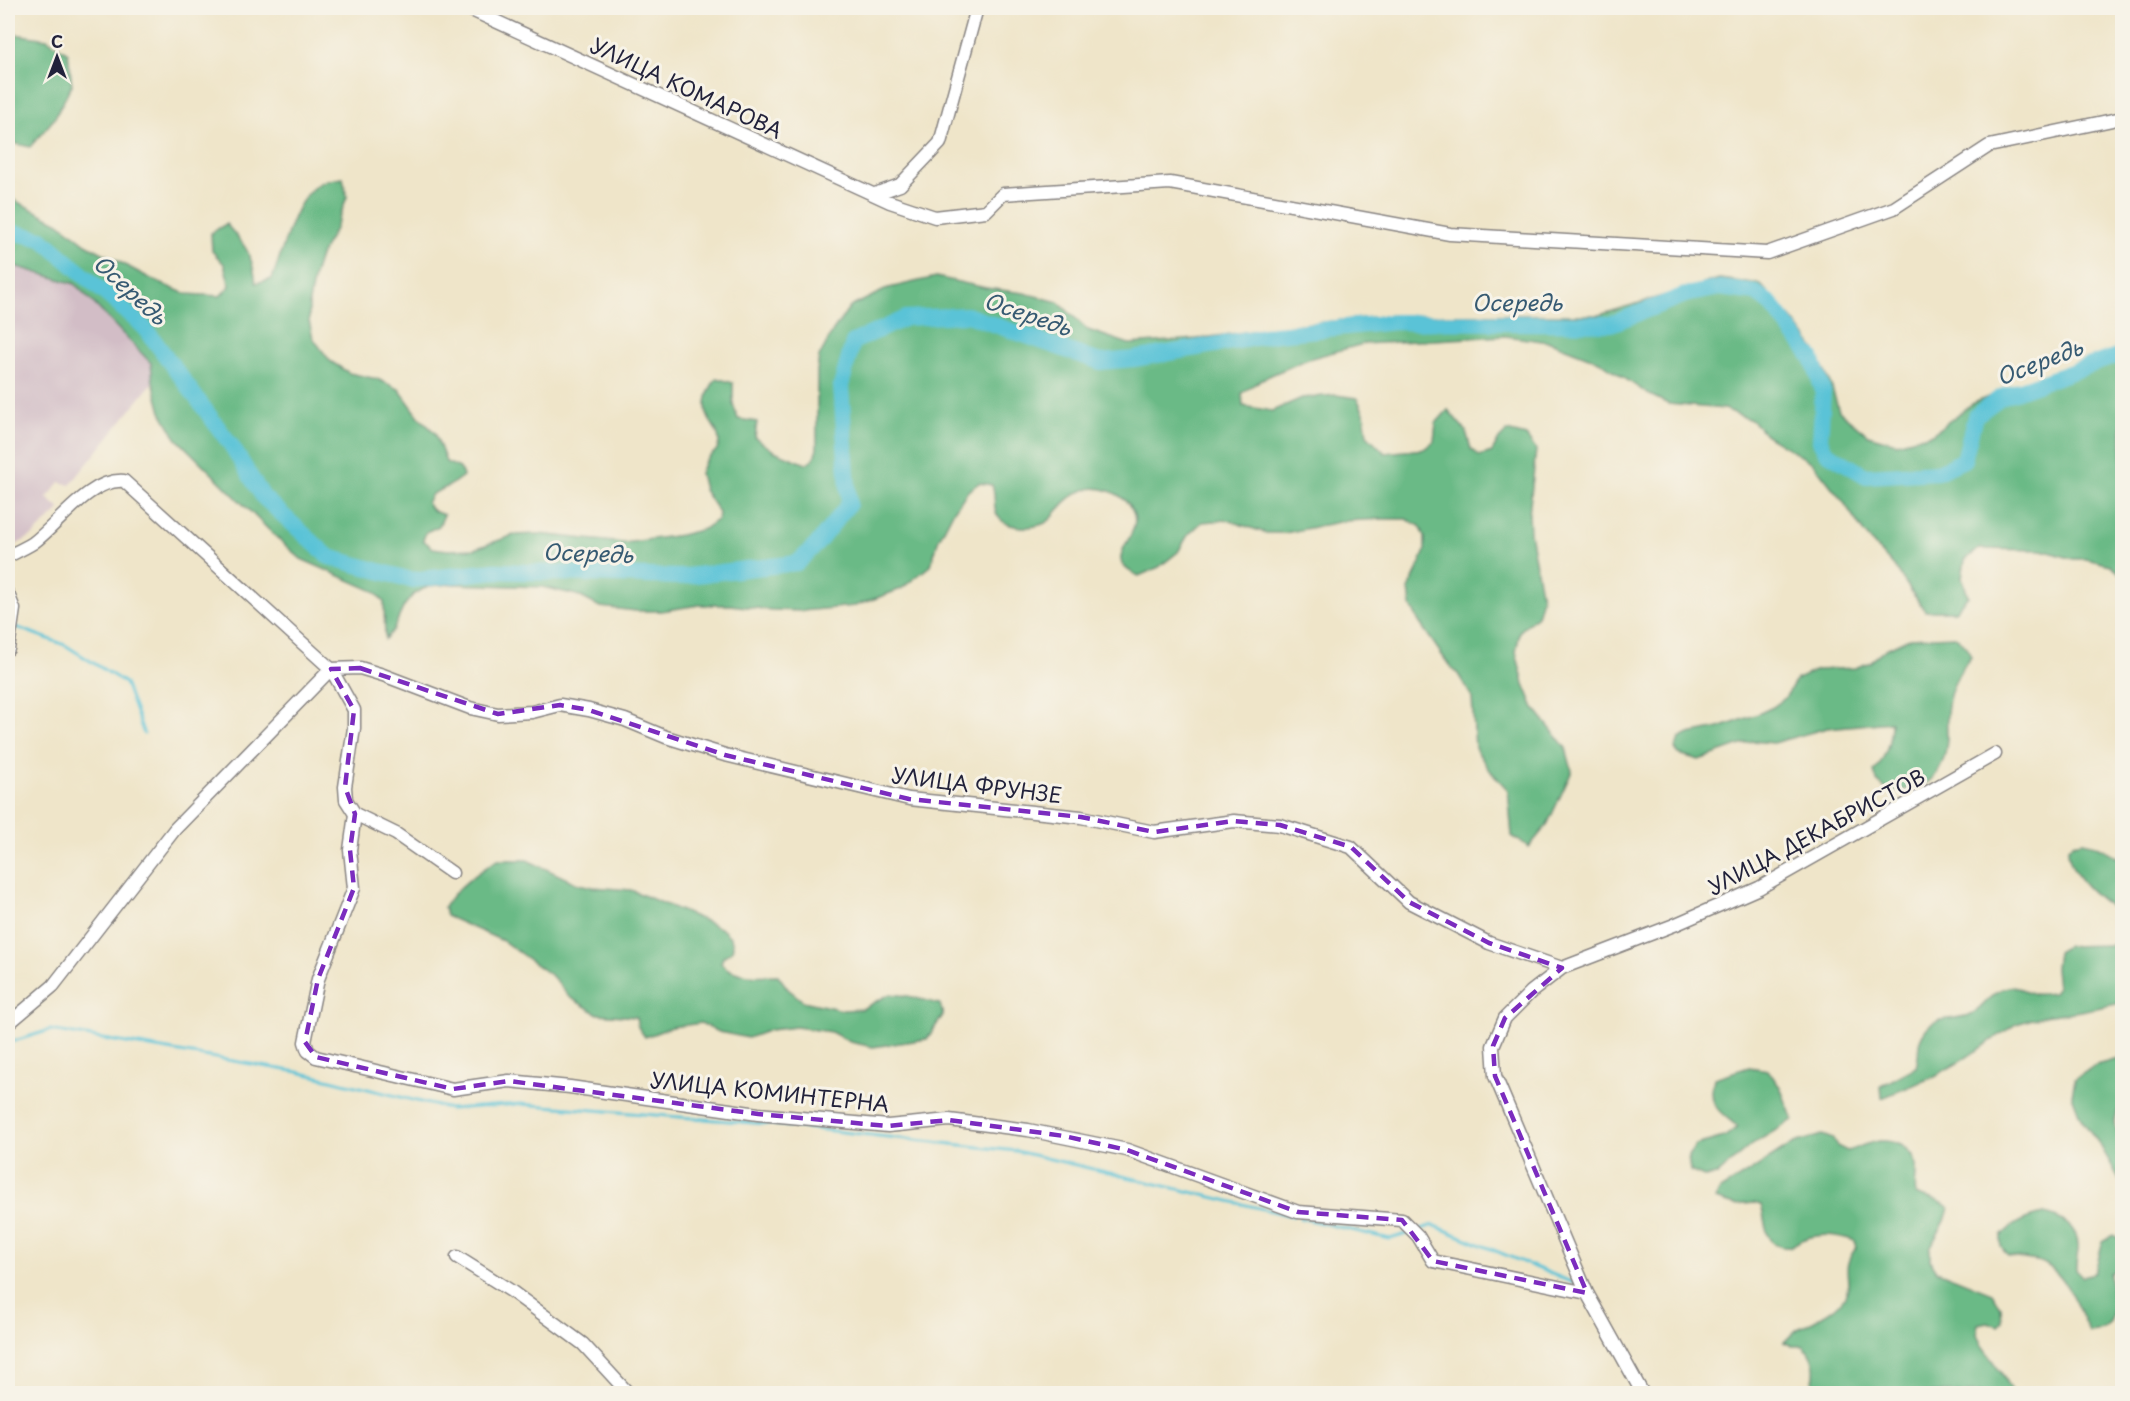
<svg xmlns="http://www.w3.org/2000/svg" width="2130" height="1401" viewBox="0 0 2130 1401" font-family="'Playpen Sans',sans-serif">
<rect width="100%" height="100%" fill="#f7f3e8"/>
<filter id="ink" filterUnits="userSpaceOnUse"><feTurbulence type="fractalNoise" baseFrequency=".0167" numOctaves="2"/><feDisplacementMap in="SourceGraphic" scale="12" xChannelSelector="R" yChannelSelector="G"/><feConvolveMatrix kernelMatrix="1 2 1 2 8 2 1 2 1" color-interpolation-filters="sRGB"/></filter>
<filter id="wash" filterUnits="userSpaceOnUse"><feTurbulence type="fractalNoise" baseFrequency=".008" numOctaves="4" result="noise"/><feDisplacementMap in="SourceGraphic" scale="24" xChannelSelector="R" yChannelSelector="G"/><feGaussianBlur stdDeviation="1.35" result="paint"/><feColorMatrix in="noise" values="0 0 0 0 0 0 0 0 0 0 0 0 0 0 0 0 0 1.4 0 .05"/><feComposite in="paint" operator="in"/></filter>
<g filter="url(#wash)">
<rect width="100%" height="100%" fill="#efe5c9"/>
<path fill="#d2bdc6" d="M8,264L75,284L151,363L153,382L70,485L60,482L47,498L60,509L32,536L8,549Z"/>
<path fill="#6aba86" stroke="#466e60" stroke-width="1.5" d="M8,33L47,39L68,53L72,85L54,119L30,147L8,142Z
M343,178L347,197L335,229L320,256L314,275L309,302V321L313,338L330,361L349,373L377,379L399,389L420,418L435,433L446,462L460,468L463,476L449,486L432,494L427,503L433,511L444,515L439,526L426,532L423,540L433,548L448,550L474,549L514,535L539,534L624,543L681,535L704,529L718,519L719,513L704,490L700,473C702,469 704,463 706,460C712,453 719,452 719,441C719,432 713,426 709,419C702,405 708,389 717,378L733,383V404L738,419L757,422L755,438L774,451L806,464L814,458L817,449V371L819,357L833,331L850,307L889,288L936,277L986,288L1024,293L1058,302L1088,330L1129,344L1197,339L1293,325L1394,315H1599L1719,279L1760,284L1794,321L1814,348L1831,385L1839,411L1868,435L1896,443L1932,434L1972,404L2013,386L2122,348V576L2111,565L2086,559H2073L2042,550L1979,549L1965,560L1962,577L1968,596L1955,611H1925L1896,569L1864,533L1845,504L1813,463L1769,437L1751,420L1725,409L1668,404L1648,394L1599,361L1550,342L1505,336L1363,344L1308,359L1262,379L1242,393L1243,406L1272,411L1302,398L1336,395L1357,398L1364,413L1367,435L1385,453L1424,449L1434,441L1436,423L1448,410L1466,431L1471,449L1479,456L1492,452L1499,439L1507,431L1526,436L1536,450L1529,514L1530,533L1542,598L1537,616L1520,631L1516,652L1524,684L1534,708L1566,748L1572,771L1547,825L1529,847L1512,836L1508,790L1488,768L1475,748L1472,697L1458,674L1449,665L1419,622L1411,606L1409,589L1425,551V537L1420,526L1406,519H1383L1344,521L1285,533H1266L1227,520L1202,522L1188,535L1178,552L1159,567L1139,576C1094,557 1149,537 1131,508C1128,503 1123,498 1118,495C1093,481 1075,490 1058,510C1054,514 1051,521 1045,523C1032,529 1002,530 996,512C993,503 996,496 992,485L979,483L968,491L953,512L938,541L931,565L901,589L855,606L802,611L772,610L730,605H699L661,611H636L600,607L577,595L542,587L452,584L428,586L413,595L404,606L393,630L385,639L384,602L374,591L301,559L275,536L176,438L161,412L153,382L151,363L75,284L8,264V197L59,223L86,244L155,281L186,294L220,296L230,286L224,264L212,251L211,233L226,224C246,246 252,253 256,283L272,279C282,254 292,206 313,188C320,181 333,179 343,178Z
M1955,636L1967,647L1971,656C1960,671 1950,687 1948,706C1946,716 1947,727 1947,738C1945,778 1926,792 1887,790L1877,781L1874,772C1886,757 1891,741 1891,722L1827,728L1773,743L1752,741L1699,760L1679,754L1675,749L1679,739L1689,734L1719,728L1758,714L1773,707L1785,698L1797,679L1817,670L1855,668L1870,662L1886,649L1909,638Z
M2083,842L2096,845L2122,860V914C2100,901 2068,876 2068,848L2072,844Z
M497,860H527L578,884L593,887L631,890L703,920L722,929L731,938L733,945L732,951L723,957L721,963C732,977 760,976 778,975L788,989L803,1001L843,1010L862,1009L890,994L908,996L940,1004L943,1015L927,1039L873,1047L850,1042L831,1032L796,1027L770,1030L748,1038L719,1032L701,1023L672,1027L645,1037L638,1027L636,1017L598,1014L569,997L553,977L503,941L446,916L444,907C458,886 476,874 497,860Z
M2112,945L2122,947V1003L2081,1011L2043,1016L2016,1024L1961,1061L1933,1077L1882,1098L1881,1086L1916,1067C1919,1058 1918,1045 1920,1040C1932,1009 1955,1025 1975,1012C1987,1004 1992,990 2008,987C2017,986 2026,991 2034,994C2040,995 2047,993 2053,993L2057,988L2055,968L2057,952L2067,946Z
M2122,1058V1106L2118,1110L2114,1123L2122,1144V1184L2100,1145L2081,1119L2072,1095L2075,1079L2096,1065Z
M1749,1067L1768,1070L1780,1087L1793,1120L1751,1145L1717,1175L1704,1177L1690,1171L1688,1156L1696,1145L1724,1137L1738,1127C1719,1111 1707,1107 1714,1078Z
M1822,1135L1833,1139L1837,1146L1847,1151C1857,1148 1869,1142 1880,1141C1896,1140 1914,1148 1916,1165C1917,1175 1914,1184 1916,1194C1928,1200 1939,1198 1949,1208L1945,1221L1930,1248V1260L1937,1271L1992,1293L2001,1307L2002,1322L1998,1326L1988,1322L1979,1324L1977,1334L1983,1348L2002,1374L2012,1393H1810C1816,1374 1817,1362 1804,1346H1792L1784,1342C1789,1338 1793,1332 1798,1329C1813,1320 1836,1312 1845,1296C1854,1279 1838,1269 1857,1247L1855,1241C1839,1235 1821,1233 1804,1239C1799,1240 1794,1246 1788,1247C1782,1248 1774,1245 1771,1241C1764,1232 1765,1216 1761,1205L1753,1203L1735,1205L1715,1199L1720,1190L1794,1143Z
M2044,1214C2060,1217 2078,1227 2078,1245C2079,1253 2075,1261 2076,1270L2082,1276L2094,1273C2099,1262 2099,1252 2103,1241L2113,1235L2122,1240V1266L2110,1273C2110,1298 2125,1328 2089,1332C2078,1309 2068,1277 2045,1264C2034,1258 2020,1260 2008,1256L2001,1247V1236C2014,1223 2026,1217 2044,1214Z"/>
<g fill="none" stroke-linecap="round" stroke-linejoin="round">
<path stroke="#5ac3d7" stroke-width="3" d="M16,627L65,645L125,683L144,734
M8,1043L50,1030L298,1072L450,1109L520,1104L778,1125L1016,1151L1293,1216
M1300,1218L1390,1239L1410,1233
M1419,1230L1433,1225L1576,1284"/>
<path stroke="#5ac3d7" stroke-width="16" d="M8,231L42,239L145,328L231,445L263,497L329,557L411,580L495,571L679,577L797,563L816,545L849,504L841,386L853,342L906,318L967,315L1100,362L1134,359L1277,334L1396,322L1611,324L1685,295L1720,288L1756,293L1771,304L1812,358L1823,391L1820,441L1826,452L1866,476L1938,472L1964,460L1975,416L2001,397L2122,354"/>
</g>
</g>
<g filter="url(#ink)">
<g fill="none" stroke-linecap="round" stroke-linejoin="round">
<defs>
<path id="minor" d="M467,8L890,202L935,217L986,211L1003,194L1170,183L1450,234L1767,253L1894,208L1989,146L2122,118
M875,194L900,185L940,143L977,8
M8,556C16,552 25,548 33,543C59,524 90,478 124,481L331,669L354,710V728L345,787L346,800L355,814L396,834L452,873
M8,594L14,609L8,649
M331,669L360,668L383,675L470,708L498,714L532,712L560,705L589,710L625,720L666,737L725,755L909,799L1081,817L1154,832L1234,821L1280,825L1351,847L1409,902L1489,943L1562,968
M355,814L350,850L354,888L318,979L305,1042L308,1051L316,1057L453,1089L509,1081L570,1087L758,1114L888,1126L949,1120L1028,1130L1127,1150L1298,1212L1402,1220L1418,1236L1433,1261L1587,1293
M8,1024L53,986L175,829L331,669
M457,1257L511,1291L583,1344L629,1394
M1643,1394L1587,1293L1495,1076L1493,1046L1505,1018L1531,992L1562,968L1674,925L1759,888L1995,754"/>
</defs>
<use href="#minor" stroke="#888482" stroke-width="15"/>
<use href="#minor" stroke="#fff" stroke-width="12"/>
</g>
</g>
<path fill="none" stroke="#7b2cbf" stroke-width="4.5" stroke-dasharray="12 8" stroke-linejoin="round" d="M360,668L498,714L560,705L589,710L725,755L909,799L1081,817L1154,832L1234,821L1280,825L1351,847L1409,902L1489,943L1562,968L1505,1018L1493,1046L1495,1076L1587,1293L1433,1261L1402,1220L1298,1212L1127,1150L1064,1136L949,1120L888,1126L758,1114L509,1081L453,1089L316,1057L305,1042L318,979L354,888L350,850L355,814L345,787L354,710L331,669Z"/>
<g text-anchor="middle" dominant-baseline="central" stroke-width="6" stroke-linejoin="round" paint-order="stroke">
<g font-size="21" fill="#22223b" stroke="#f7f3e8">
<text transform="translate(687 87) rotate(25)">УЛИЦА КОМАРОВА</text>
<text transform="translate(977 784) rotate(7)">УЛИЦА ФРУНЗЕ</text>
<text transform="translate(1816 831) rotate(-28)">УЛИЦА ДЕКАБРИСТОВ</text>
<text transform="translate(770 1091) rotate(6)">УЛИЦА КОМИНТЕРНА</text>
</g>
<g font-size="22" font-style="italic" fill="#365a72" stroke="#f7f3e8">
<text transform="translate(131 289) rotate(43)">Осередь</text>
<text x="1517" y="301">Осередь</text>
<text transform="translate(1028 313) rotate(19)">Осередь</text>
<text transform="translate(2039 361) rotate(-21)">Осередь</text>
<text transform="translate(588 552) rotate(2)">Осередь</text>
</g>
</g>
<rect width="2130" height="1401" fill="none" stroke="#f7f3e8" stroke-width="30"/>
<g transform="translate(57 57)" stroke="#f7f3e8" stroke-width="4.5" paint-order="stroke">
<path d="M0-4.5L10 22L0 15L-10 22Z" fill="#22223b"/>
<text y="-9" font-size="16" font-weight="bold" text-anchor="middle" fill="#22223b">С</text>
</g>
</svg>
